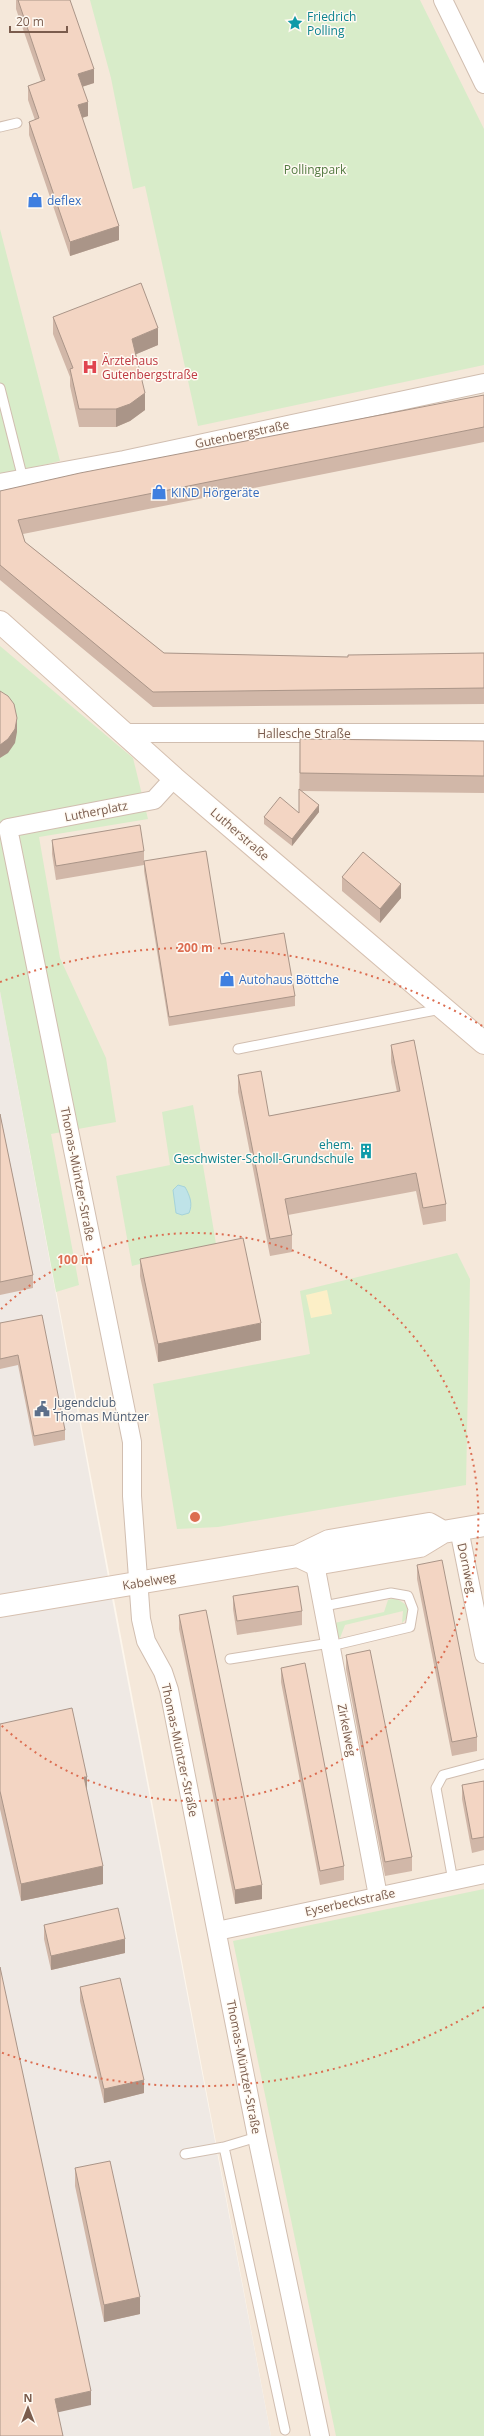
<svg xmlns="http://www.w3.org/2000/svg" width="484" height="2436" viewBox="0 0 484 2436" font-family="'Open Sans',sans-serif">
<rect width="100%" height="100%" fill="#fdf6ec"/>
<path fill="#f5e8da" d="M0,0H484V2436H271L0,991Z"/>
<path fill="#efe9e4" d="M0,991L113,1604L271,2436H0Z"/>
<path fill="#d8ecc9" d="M90,0H420L484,129V365L198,426L145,186L133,189L111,78Z
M0,229L60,461L0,475Z
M0,646L133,758L148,819L39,837L60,958L106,1058L116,1122L51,1134L79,1285L56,1292L0,991Z
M193,1105L216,1244L132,1266L116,1176L170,1165L162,1112Z
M457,1253L470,1279L466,1485L218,1527L177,1529L153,1384L310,1354L300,1291Z
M394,1598C404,1602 410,1606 408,1617L402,1623L403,1611L345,1625L340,1638L334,1635L330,1624L384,1612L388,1600Z
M484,1889V2436H336L233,1941Z"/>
<path fill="#fcefc7" d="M327,1290L332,1314L311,1318L306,1295Z"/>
<path fill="#bfe3e8" stroke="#a5d3da" d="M178,1185L185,1187C190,1196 193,1204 189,1213L182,1215L176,1213L173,1190Z"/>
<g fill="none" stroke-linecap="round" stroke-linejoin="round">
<defs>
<path id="lane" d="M0,127L17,123
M0,388L23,479
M238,1049L441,1009
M324,1606L391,1593L408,1596L413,1609L410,1627L331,1646
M230,1659L330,1643
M453,1881L436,1788L443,1775L484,1764
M224,2147L285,2430
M185,2154L224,2147L257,2137"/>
<path id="street" d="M443,0L484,84
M0,483L124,460L484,383
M123,733H484
M174,778L154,800L8,828L132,1442V1496L141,1619L146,1641L163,1672L169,1690L257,2137L320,2436
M459,1529L484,1654
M315,1564L378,1896
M217,1931L484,1874"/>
<path id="secondary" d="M0,622L174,778L484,1043
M298,1556L315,1564L420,1546L443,1532L484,1525
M0,1606L298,1556L329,1541L429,1524L443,1532"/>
</defs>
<use href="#lane" stroke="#d1beb0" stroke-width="11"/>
<use href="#street" stroke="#d1beb0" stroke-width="20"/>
<use href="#secondary" stroke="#d6c0b0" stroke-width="24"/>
<use href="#lane" stroke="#fff" stroke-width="9"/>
<use href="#street" stroke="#fff" stroke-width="18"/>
<use href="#secondary" stroke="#fff" stroke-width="22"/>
</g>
<path fill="#d1b7a8" d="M16,0H70L94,83L82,87L88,116L82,118L119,240L70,256L29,135V122L35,120L28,100V86L41,81L16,9Z
M53,317L158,345L136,354L145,410L130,421L116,427H79L70,386V377L53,334Z
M484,395V442L23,534L25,542L164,653L348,657L484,653V704L153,707L0,580V491Z
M300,739L484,741V793L301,791L319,812L292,846L264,824V817L299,813Z
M52,840L144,851V861L221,944L295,996V1006L169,1026L144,871V865L56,880L52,854Z
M342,877L401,898L380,923L342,891Z
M391,1045L446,1204V1221L423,1225L416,1191L288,1215L292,1235V1252L270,1256L238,1092V1075L269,1116L397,1092L391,1062Z
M0,1114L33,1275V1288L0,1295Z
M140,1259L261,1340L158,1362L140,1276Z
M0,1323L65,1430V1440L34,1446L18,1365L0,1369Z
M417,1565L477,1737V1751L452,1756L417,1579Z
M233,1596L302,1611V1625L237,1635L233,1609Z
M179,1615L262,1899L235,1904L179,1629Z
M346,1655L412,1857V1871L385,1876L346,1669Z
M281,1668L344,1866V1880L320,1885L281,1682Z
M0,1724L87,1794L103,1884L21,1901L0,1809Z
M484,1781V1850L472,1853L462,1799V1785Z
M44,1925L125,1953L51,1970L44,1939Z
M80,1987L144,2093L104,2103L80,2001Z
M75,2168L140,2314L104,2322L75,2186Z"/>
<path fill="#aa9588" d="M94,69V83L78,88V74Z
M88,102V116L78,119V105Z
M119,226V240L70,256V242Z
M158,328V345L132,356V339Z
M145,393V410L130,421L116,427V409Z
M17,718V732L15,743L8,753L0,758V745Z
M319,805V812L292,846V839Z
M401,884V898L380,923V909Z
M261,1323V1340L158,1362V1344Z
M84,1777H87V1794Z
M103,1866V1884L21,1901V1884Z
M262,1885V1899L235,1904V1890Z
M125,1939V1953L51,1970V1956Z
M144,2080V2093L104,2103V2089Z
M140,2297V2314L104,2322V2305Z
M91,2391V2405L55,2413V2399Z"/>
<path fill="#f3d5c3" stroke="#aa9588" d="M18,0H70L94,69L78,74L88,102L78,105L119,226L70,242L29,122L39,118L28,86L45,80Z
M141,283L158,328L132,339L145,393L130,404L116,409H79L70,369L73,368L53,317Z
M484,395V427L18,520L25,542L164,653L348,657V655L484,653V688L153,692L0,565V491L80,473Z
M0,691L8,696L14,704L17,718L15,729L8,739L0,745Z
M300,739L484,741V776L300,773Z
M299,789L319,805L292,839L264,817L280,797L299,813Z
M140,825L144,851L56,866L52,840Z
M206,851L221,944L284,933L295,996L169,1017L144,861Z
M363,852L401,884L380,909L342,877Z
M414,1040L446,1204L423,1208L416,1173L285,1199L292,1235L270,1239L238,1075L261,1071L269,1116L400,1091L391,1045Z
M0,1114L33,1275L0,1282Z
M243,1238L261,1323L158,1344L140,1259Z
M42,1315L65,1430L34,1436L18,1355L0,1359V1323Z
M442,1560L477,1737L452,1742L417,1565Z
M298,1586L302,1611L237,1621L233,1596Z
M206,1610L262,1885L235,1890L179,1615Z
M370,1650L412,1857L385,1862L346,1655Z
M305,1663L344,1866L320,1871L281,1668Z
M72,1708L87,1777H84L103,1866L21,1884L0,1791V1724Z
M484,1781V1837L472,1839L462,1785Z
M118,1908L125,1939L51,1956L44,1925Z
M0,1967L91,2391L55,2399L63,2436H0Z
M120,1978L144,2080L104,2089L80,1987Z
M110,2161L140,2297L104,2305L75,2168Z"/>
<g fill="none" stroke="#dc6d51" stroke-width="2" stroke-dasharray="2 4">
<path d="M1 1309A284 284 0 1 1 1 1725"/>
<path d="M484 2007A569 569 0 0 1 0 2052M0 982A569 569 0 0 1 484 1027"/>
</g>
<defs>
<symbol id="sight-bare" viewBox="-9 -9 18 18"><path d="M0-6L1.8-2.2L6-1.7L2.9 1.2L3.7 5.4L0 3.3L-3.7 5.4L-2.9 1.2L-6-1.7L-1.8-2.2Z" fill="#0f9aa8" stroke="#fffaf3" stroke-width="2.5" paint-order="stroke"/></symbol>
<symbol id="shop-bare" viewBox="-9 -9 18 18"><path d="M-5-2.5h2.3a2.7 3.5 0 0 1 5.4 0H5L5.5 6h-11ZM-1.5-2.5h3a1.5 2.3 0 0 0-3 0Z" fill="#3f7fe0" stroke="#fffaf3" stroke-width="2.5" paint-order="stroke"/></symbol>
<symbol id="hospital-bare" viewBox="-9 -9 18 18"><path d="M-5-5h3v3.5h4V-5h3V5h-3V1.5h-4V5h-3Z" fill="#e0444e" stroke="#fffaf3" stroke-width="2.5" paint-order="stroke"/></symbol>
<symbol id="building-bare" viewBox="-9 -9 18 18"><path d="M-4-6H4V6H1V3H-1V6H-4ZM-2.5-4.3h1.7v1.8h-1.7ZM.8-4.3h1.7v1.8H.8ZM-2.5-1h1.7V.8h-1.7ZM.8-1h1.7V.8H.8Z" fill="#0f9aa8" stroke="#fffaf3" stroke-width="2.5" paint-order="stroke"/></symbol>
<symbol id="civic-bare" viewBox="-9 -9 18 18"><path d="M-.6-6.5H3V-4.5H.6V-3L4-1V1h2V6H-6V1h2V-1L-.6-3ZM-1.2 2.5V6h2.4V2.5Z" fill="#5c6f8a" stroke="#fffaf3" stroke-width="2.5" paint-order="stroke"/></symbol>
</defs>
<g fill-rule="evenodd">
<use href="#sight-bare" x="284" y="12" width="22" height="22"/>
<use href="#shop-bare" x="24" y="189" width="22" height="22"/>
<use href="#hospital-bare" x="79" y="356" width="22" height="22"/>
<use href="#shop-bare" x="148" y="481" width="22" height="22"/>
<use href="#shop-bare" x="216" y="968" width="22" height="22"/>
<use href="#building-bare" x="355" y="1140" width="22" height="22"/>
<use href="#civic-bare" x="31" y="1398" width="22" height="22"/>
</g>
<g text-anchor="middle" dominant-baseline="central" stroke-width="3" stroke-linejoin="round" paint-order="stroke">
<g font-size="12" fill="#0d838f" stroke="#fffaf3" text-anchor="start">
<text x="307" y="16">Friedrich<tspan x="307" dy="14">Polling</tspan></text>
<text x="354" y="1144" text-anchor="end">ehem.<tspan x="354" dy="14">Geschwister-Scholl-Grundschule</tspan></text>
</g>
<g font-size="12" fill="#537a41" stroke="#fffaf3">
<text x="315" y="169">Pollingpark</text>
</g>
<g font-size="12" fill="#366cbe" stroke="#fffaf3" text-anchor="start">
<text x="47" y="200">deflex</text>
<text x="171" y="492">KIND Hörgeräte</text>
<text x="239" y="979">Autohaus Böttche</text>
</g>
<g font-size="12" fill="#be3a42" stroke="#fffaf3" text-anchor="start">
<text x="102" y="360">Ärztehaus<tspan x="102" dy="14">Gutenbergstraße</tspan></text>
</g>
<g font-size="12" fill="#7a5c4d" stroke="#fffaf3">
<text transform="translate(242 434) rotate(-12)">Gutenbergstraße</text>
<text x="304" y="733">Hallesche Straße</text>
<text transform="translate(96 811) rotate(-11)">Lutherplatz</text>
<text transform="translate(240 834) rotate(41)">Lutherstraße</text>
<text transform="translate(78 1174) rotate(79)">Thomas-Müntzer-Straße</text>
<text transform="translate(467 1568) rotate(78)">Dornweg</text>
<text transform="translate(149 1581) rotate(-10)">Kabelweg</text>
<text transform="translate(347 1730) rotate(79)">Zirkelweg</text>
<text transform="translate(180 1750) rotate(78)">Thomas-Müntzer-Straße</text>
<text transform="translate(350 1902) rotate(-12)">Eyserbeckstraße</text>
<text transform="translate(244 2067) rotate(79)">Thomas-Müntzer-Straße</text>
</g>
<g font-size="12" fill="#4e5e75" stroke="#fffaf3" text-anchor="start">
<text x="54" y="1402">Jugendclub<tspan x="54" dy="14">Thomas Müntzer</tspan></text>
</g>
</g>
<circle cx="195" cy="1517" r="6" fill="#dc6d51" stroke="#fffaf3" stroke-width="2"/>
<g font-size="12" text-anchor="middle" font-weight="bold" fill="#dc6d51" stroke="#fffaf3" stroke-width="3" stroke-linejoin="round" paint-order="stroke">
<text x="195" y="952">200 m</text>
<text x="75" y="1264">100 m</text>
</g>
<g transform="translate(28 2408)" stroke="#fffaf3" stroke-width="3" paint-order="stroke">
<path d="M0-3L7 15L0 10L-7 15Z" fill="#7a5c4d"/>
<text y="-6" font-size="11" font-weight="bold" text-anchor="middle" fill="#7a5c4d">N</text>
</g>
<path d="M10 26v6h57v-6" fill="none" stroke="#7a5c4d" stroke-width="2"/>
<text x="16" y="26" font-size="12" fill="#7a5c4d" stroke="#fffaf3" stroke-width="3" paint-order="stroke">20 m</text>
</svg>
